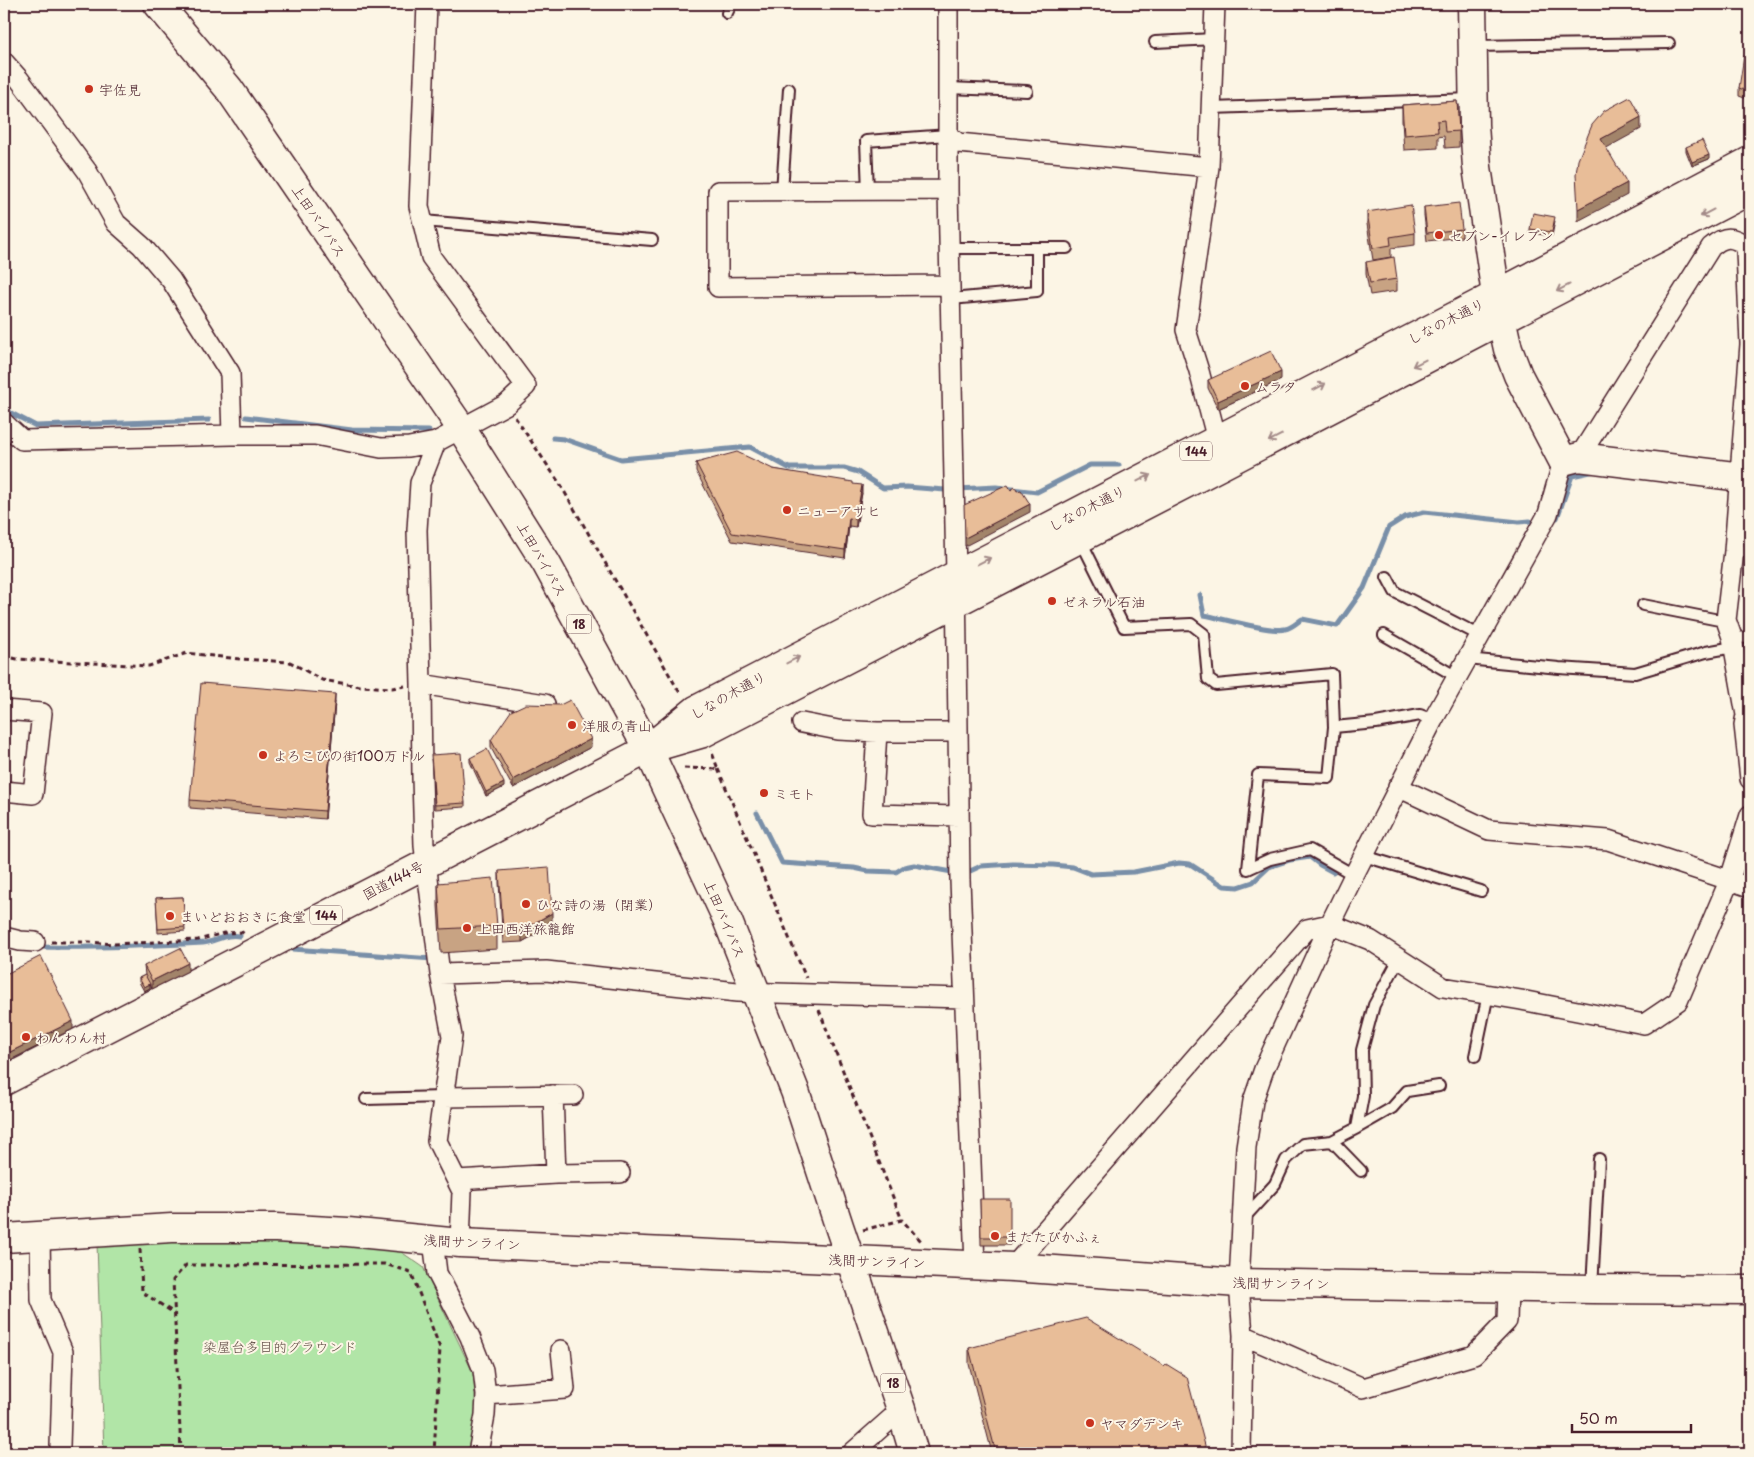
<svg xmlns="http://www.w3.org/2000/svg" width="1754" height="1457" viewBox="0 0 1754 1457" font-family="'Playpen Sans','Klee One',sans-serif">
<rect width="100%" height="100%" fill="#fcf5e5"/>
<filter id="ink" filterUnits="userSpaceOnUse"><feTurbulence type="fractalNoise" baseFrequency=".02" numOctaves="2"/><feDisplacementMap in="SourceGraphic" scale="10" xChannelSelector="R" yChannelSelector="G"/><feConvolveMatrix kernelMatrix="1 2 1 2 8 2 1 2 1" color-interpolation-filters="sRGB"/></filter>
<g filter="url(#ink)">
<path fill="#b1e5a7" stroke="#7e8269" d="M281,1238L391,1245L423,1267L473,1373L476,1407L472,1437L466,1453H104L97,1243Z"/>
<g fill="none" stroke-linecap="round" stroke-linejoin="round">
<path stroke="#798fa8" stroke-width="5" d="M4,403L9,412L36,426L209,420
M246,417L352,430L429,431
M553,438L564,439L621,459L750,447L789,468H844L858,472L883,488L907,487L945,490
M958,489L996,487L1037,492L1090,465H1119
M1557,518L1572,476L1595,471
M1200,595L1204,615C1221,618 1271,633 1285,629C1292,628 1296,623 1302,619L1337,626L1364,588L1389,527L1405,517L1424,512L1519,522L1530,521
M757,813L782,863L854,868L868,871L896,872L904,867L914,865L952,872
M968,872L981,866L1013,864L1053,865L1073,867L1091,874L1134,872L1179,863L1190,864L1224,886L1238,887L1253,882L1269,867L1290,860L1310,857L1320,865L1333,872L1337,868
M37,947C92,948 147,946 203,943C216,942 225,933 240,936
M292,949L433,959"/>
<defs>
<path id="lane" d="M727,13L731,4
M1155,42L1214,39
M1475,46L1669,43
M948,88L1027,91
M1211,108L1472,99
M782,191L789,89
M868,191L866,141L948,135
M423,221L652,240
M950,248H1067
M951,299L1037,291V248
M1080,539L1124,627L1191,624L1204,634L1208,679L1216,685L1332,674L1334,727L1329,778L1258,775L1248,869L1270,859L1310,850L1354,875
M1734,551H1750
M1387,577L1395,592L1481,636
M1643,605L1719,620H1726
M1384,635L1457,677
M1732,637L1750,638
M1467,659L1559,668L1635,673L1706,652L1734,647
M1334,727L1376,723L1420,715L1433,720
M1738,853L1750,866
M1364,856L1481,891
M1475,1056L1488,994
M366,1099L443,1097
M1357,1128L1392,1108L1407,1091L1439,1086
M1332,1141L1361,1171
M1243,1219L1275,1184L1286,1160L1303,1144L1332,1141L1357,1128L1363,1096L1362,1050L1374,1005L1399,959
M1592,1288L1599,1159"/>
<path id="street" d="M948,4V190L956,575L960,880L975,1265
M1215,4L1209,167L1186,330L1199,371L1217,440
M4,62L19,79L87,171L116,223L142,246L171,280L230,373L232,435
M948,135L958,143L1209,167
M948,190L718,191V287L950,285
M1750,243L1746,251L1750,344L1734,551L1726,620L1732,637L1746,715L1744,725L1750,779
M4,423L22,440L232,435H315L381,448L409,447L436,442L507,404L526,386L431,257L419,206L427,4
M436,442L420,483L417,530L421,684L422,778L424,846L440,974L452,1036L437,1141L462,1191L460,1243
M1579,457L1711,247C1725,235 1732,236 1747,246
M421,684L545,704
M4,710L42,713L33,794L4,791
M802,723L838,730L877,732H958
M877,732L872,814L959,816
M1398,787L1489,830L1608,840L1750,887
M4,937L20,941L35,942
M440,974L546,971L737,992L964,998
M553,1095L556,1174
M443,1097L573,1095
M457,1180L556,1174L620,1173
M40,1235L41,1300L63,1352L60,1446
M433,1240L437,1273L470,1337L483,1370L486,1395L485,1415L478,1453
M1013,1267L1307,929L1330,924L1370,940L1443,987L1521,1000L1644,1024L1678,1001L1730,879L1750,815
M1243,1335L1363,1388L1474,1355L1507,1321L1508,1288
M486,1395L565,1389L561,1350
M852,1453L894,1416
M1241,1453L1243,1335L1239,1283L1246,1147L1253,1101L1264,1069L1330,924L1354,875L1433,720L1548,514L1563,461"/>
<path id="secondary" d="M1472,4L1474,125L1477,167L1496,295L1508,349L1518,375L1563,461L1579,457L1750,478
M4,1238L172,1228H276L348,1232L460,1243L1013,1267L1239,1283L1592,1289L1750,1290"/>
<path id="highway" d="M158,4L229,89L461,428L546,563L648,749L727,919L795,1091L839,1226L901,1409L914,1453
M659,740L696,710L1496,295L1750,161
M4,1081L259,950L648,749L703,733L1224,464L1750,190"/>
</defs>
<use href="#lane" stroke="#4a1f2b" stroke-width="14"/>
<use href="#street" stroke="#4a1f2b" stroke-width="22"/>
<use href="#secondary" stroke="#4a1f2b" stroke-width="31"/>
<use href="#highway" stroke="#4a1f2b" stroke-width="31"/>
<path stroke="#4a1f2b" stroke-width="3" stroke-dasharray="5 4" stroke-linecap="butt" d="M515,417L560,484L681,695
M4,656L17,659L149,666L187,653L240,659L290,662L322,680L360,686L392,688L405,686
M684,768L718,769L711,750
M718,769L806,978
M51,942H90L113,944L198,940L224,933L242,932L245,935
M819,1010L902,1220
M863,1230L902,1220L921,1241
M140,1249L142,1292L174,1313
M181,1453L173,1280L186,1265L384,1264L411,1272L440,1348L434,1453"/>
<use href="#lane" stroke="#fcf5e5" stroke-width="10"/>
<use href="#street" stroke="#fcf5e5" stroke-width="19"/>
<use href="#secondary" stroke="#fcf5e5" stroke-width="28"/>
<use href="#highway" stroke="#fcf5e5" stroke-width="28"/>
</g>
<path fill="#c8a383" stroke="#4a1f2b" d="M1750,58V100L1739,96V88Z
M1457,101L1459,131V147L1445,148L1444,136L1438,137V148L1404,150L1402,121V105Z
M1686,147L1709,159L1692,166L1686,151Z
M1424,207L1462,229V237L1427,241L1424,215Z
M1367,212L1415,233V245L1391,248V257L1373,260L1367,224Z
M1555,221L1552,236L1530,233V229Z
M1366,262L1397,279V291L1370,295L1366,274Z
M1208,380H1281L1218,409L1208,388Z
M696,463L773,469L853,484L862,493L856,527L849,526L845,558L732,541L696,471Z
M335,702L325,819L190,808V800Z
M491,740L591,747L513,788L491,748Z
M470,758L504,787L486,796L470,762Z
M431,759L465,803V807L435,809Z
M499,871L552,925L522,942L503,943L499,883Z
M438,883L497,926V949L441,953L438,906Z
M183,897L185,931L158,933L156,898Z
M144,966L188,971L152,989L150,984V988L144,991L139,982V978L145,975Z
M980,1199L1010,1237V1245H981Z
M969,1348L1207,1453H992L969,1364Z"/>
<path fill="#a2846a" stroke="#4a1f2b" d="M1641,117V129L1601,151V139Z
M1709,155V159L1692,166V162Z
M1627,183V195L1578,221V209Z
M1281,372V380L1218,409V401Z
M862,485V493L856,527V519Z
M1030,504V512L965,546V538Z
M849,518V526L845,558V550Z
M335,694V702L325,819V811Z
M591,739V747L513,788V780Z
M504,783V787L486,796V792Z
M552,913V925L522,942V930Z
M188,963V971L152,989V981Z
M150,984V988L144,991V987Z
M73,1021V1029L4,1063V1055Z"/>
<path fill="#e8bd98" stroke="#4a1f2b" d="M1744,56L1750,58V92L1739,88Z
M1630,97L1641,117L1601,139L1627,183L1578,209L1576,174L1578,160L1592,125L1604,111Z
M1457,101L1459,131L1445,132L1444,120L1437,121L1438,132L1404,135L1402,105Z
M1702,140L1709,155L1692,162L1686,147Z
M1459,203L1462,229L1427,233L1424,207Z
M1411,205L1415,233L1390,237L1391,245L1373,248L1367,212Z
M1533,213L1555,217L1552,232L1530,229Z
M1394,257L1397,279L1370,283L1366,262Z
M1271,351L1281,372L1218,401L1208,380Z
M737,452L773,469L853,482V484L862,485L856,519L849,518L845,550L732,533L696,463Z
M1008,485L1011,490L1015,487L1017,491L1021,490L1030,504L965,538L964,505Z
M201,683L335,694L325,811L190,800Z
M570,700L591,739L513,780L491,740L511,711L526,704L560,705Z
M487,749L504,783L486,792L470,758Z
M461,753L465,803L435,805L431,755Z
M549,867L552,913L522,930L503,931L499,871Z
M493,878L497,926L441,929L438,883Z
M183,897L185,927L158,929L156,898Z
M180,948L188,963L152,981L144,966Z
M41,956L73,1021L4,1055V975Z
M145,975L150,984L144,987L139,978Z
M980,1199H1010V1237H981Z
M1086,1318L1164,1366L1166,1364L1187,1377L1207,1453H996L969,1348Z"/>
<defs><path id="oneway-shaft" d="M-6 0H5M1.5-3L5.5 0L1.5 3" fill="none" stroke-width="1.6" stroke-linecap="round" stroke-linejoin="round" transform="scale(1.25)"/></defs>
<g stroke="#a38a88">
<use href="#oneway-shaft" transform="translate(1707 213) rotate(152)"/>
<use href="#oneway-shaft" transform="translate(1563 288) rotate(152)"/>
<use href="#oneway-shaft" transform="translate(1419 363) rotate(153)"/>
<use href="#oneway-shaft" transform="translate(1319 387) rotate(-28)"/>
<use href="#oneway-shaft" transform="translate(1275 438) rotate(153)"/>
<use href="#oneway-shaft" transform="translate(1144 478) rotate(-27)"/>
<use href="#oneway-shaft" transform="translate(984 561) rotate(-27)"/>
<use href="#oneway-shaft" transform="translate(793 660) rotate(-27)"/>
</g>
</g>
<g fill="#c8321e" stroke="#fcf5e5" stroke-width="2">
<circle cx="89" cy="89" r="5"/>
<circle cx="1439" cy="235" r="5"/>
<circle cx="1245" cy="386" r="5"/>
<circle cx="787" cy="510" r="5"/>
<circle cx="1052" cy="601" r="5"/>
<circle cx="572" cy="725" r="5"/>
<circle cx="263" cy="755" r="5"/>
<circle cx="764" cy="793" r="5"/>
<circle cx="526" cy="904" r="5"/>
<circle cx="170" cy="916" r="5"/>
<circle cx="467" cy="928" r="5"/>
<circle cx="26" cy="1037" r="5"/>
<circle cx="995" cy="1236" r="5"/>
<circle cx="1090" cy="1423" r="5"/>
</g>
<g text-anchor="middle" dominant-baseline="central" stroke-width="4" stroke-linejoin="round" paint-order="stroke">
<g fill="#fcf5e5" stroke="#7f5f63" stroke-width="1">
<rect x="1180" y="441.5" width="32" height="19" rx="4"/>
<rect x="566.5" y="614.5" width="25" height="19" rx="4"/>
<rect x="310" y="905.5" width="32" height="19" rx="4"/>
<rect x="880.5" y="1373.5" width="25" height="19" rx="4"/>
</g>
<g font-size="12" font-weight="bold" fill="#4a1f2b">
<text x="1196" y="451">144</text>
<text x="579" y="624">18</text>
<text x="326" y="915">144</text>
<text x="893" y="1383">18</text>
</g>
<g font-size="14" fill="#4a1f2b" stroke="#fcf5e5" text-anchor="start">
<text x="99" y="89">宇佐見</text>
<text x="1449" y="235">セブン-イレブン</text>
<text x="1255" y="386">ムラタ</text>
<text x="797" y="510">ニューアサヒ</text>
<text x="1062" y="601">ゼネラル石油</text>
<text x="582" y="725">洋服の青山</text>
<text x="273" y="755">よろこびの街100万ドル</text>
<text x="774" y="793">ミモト</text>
<text x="536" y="904">ひな詩の湯（閉業）</text>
<text x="180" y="916">まいどおおきに食堂</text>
<text x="477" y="928">上田西洋旅籠館</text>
<text x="36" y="1037">わんわん村</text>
<text x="1005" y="1236">またたびかふぇ</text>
<text x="1100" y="1423">ヤマダデンキ</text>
</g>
<g font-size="14" fill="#4a1f2b" stroke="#fcf5e5">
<text transform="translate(319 221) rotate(56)">上田バイパス</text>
<text transform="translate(1446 321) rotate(-27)">しなの木通り</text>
<text transform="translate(1087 508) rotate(-27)">しなの木通り</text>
<text transform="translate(542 559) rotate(60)">上田バイパス</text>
<text transform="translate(728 695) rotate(-29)">しなの木通り</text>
<text transform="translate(393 880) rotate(-28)">国道144号</text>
<text transform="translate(725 919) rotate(67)">上田バイパス</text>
<text transform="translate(472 1242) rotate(3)">浅間サンライン</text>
<text transform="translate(877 1261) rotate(2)">浅間サンライン</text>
<text transform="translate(1281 1283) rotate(1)">浅間サンライン</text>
</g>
<g font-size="14" fill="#64504a" stroke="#fcf5e5">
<text x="280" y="1346">染屋台多目的グラウンド</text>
</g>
</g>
<rect width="1754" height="1457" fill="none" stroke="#fcf5e5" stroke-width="20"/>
<rect x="10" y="10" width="1734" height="1437" fill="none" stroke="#4a1f2b" stroke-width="2" filter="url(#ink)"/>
<path d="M1572 1424v8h119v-8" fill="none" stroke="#4a1f2b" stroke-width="2.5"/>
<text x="1579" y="1424" font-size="15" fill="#4a1f2b" stroke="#fcf5e5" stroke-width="4" paint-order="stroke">50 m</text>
</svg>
